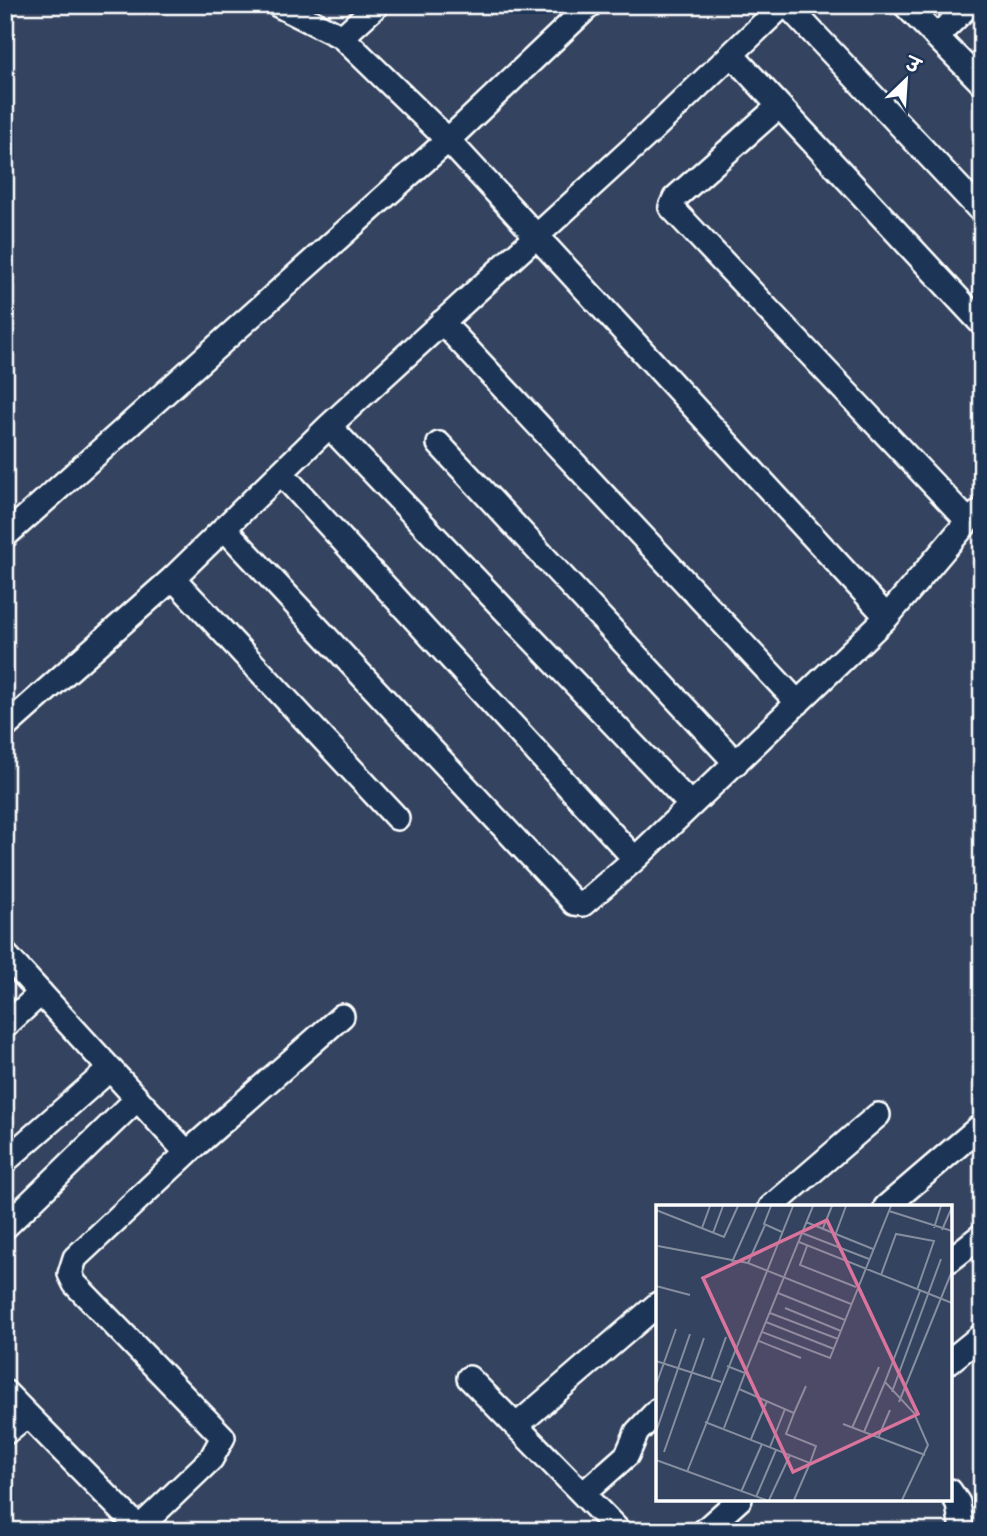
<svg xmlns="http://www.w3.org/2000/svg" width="987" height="1536" viewBox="0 0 987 1536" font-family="Caveat,'Playpen Sans Deva',sans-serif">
<rect width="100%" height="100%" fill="#34435f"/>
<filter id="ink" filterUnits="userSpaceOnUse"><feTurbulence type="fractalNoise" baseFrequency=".0143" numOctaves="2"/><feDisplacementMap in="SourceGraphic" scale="14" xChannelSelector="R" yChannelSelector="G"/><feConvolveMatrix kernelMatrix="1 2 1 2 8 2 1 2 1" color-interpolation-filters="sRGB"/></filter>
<g filter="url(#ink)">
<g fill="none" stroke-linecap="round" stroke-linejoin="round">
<defs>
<path id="street" d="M278,5L342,37L448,140L887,617
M787,5L982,212
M905,5L982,83
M937,36L969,5
M342,37L377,5
M732,55L982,324
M779,106L675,198L671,207L968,521
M442,322L798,703
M329,426L691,805
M439,444L736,763
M281,473L635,859
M224,528L569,897L574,903L583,904L635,859L887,617L968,521L982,510
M5,536L448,140L590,5
M173,578L397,818
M5,727L173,578L329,426L648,134L783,5
M5,954L187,1153L75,1258L70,1274L75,1284L223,1437L211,1459L139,1528
M5,1026L41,993
M187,1153L342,1016
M5,1161L110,1069
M771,1207L878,1115
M886,1207L982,1125
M5,1227L137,1099
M950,1260L982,1235
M950,1361L982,1335
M469,1378L619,1531
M5,1392L139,1528L136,1531
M516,1426L658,1304
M5,1433L27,1415
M950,1491L958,1503L962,1531
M583,1494L627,1455L637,1432L658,1410
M704,1531L740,1499"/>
</defs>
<use href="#street" stroke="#fff" stroke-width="28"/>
<use href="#street" stroke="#1d3557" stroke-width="23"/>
</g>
</g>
<g transform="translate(656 1205)">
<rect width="296" height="296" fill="#34435f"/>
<path fill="none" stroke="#858e9f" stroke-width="2" d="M115,1L108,19L126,27M0,5L68,32L82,1M233,6L296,26M150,17L217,44M46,23L54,1M167,23L176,1M278,23L285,1M286,25L296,2M57,28L67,1M146,28L213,54M180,28L190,1M143,37L296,98M2,41L92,58L195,99M151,41L144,60L200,82M76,57L101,1M92,58L109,20M225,70L240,29L278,36L261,85M0,81L34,90M122,88L189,115M129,103L185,126M114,108L182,134M110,117L178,144M106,127L174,153L235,1M103,136L145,153M0,156L65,177M89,168L157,1M55,174L70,132M0,180L20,124M83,184L138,208L130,229L160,241L154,258M236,187L285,54M243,197L296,66M138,208L150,181M49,217L154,258L138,295M187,219L269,250M68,223L89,168L71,161M196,223L223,162M0,227L34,129M208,227L229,177M222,233L234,205M95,234L111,196M114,242L129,204M8,247L48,133M0,255L110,295M31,267L137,1M85,287L106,239M100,292L120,245M113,295L134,250M246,295L272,240L258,208L229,177L264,86"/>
<path fill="#da749d" fill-opacity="0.15" stroke="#da749d" stroke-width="3.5" d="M171,15L262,209L137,267L47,73Z"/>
<rect width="296" height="296" fill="none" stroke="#fff" stroke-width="3.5"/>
</g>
<rect width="987" height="1536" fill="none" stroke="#1d3557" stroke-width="28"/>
<rect x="14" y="14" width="959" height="1508" fill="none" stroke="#fff" stroke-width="2.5" filter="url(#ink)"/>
<g transform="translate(906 80) rotate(25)" stroke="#1d3557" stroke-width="5" paint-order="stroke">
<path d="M0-5L12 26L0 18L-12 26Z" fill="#ffffff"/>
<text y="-10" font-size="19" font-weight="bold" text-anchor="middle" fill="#ffffff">उ</text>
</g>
</svg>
